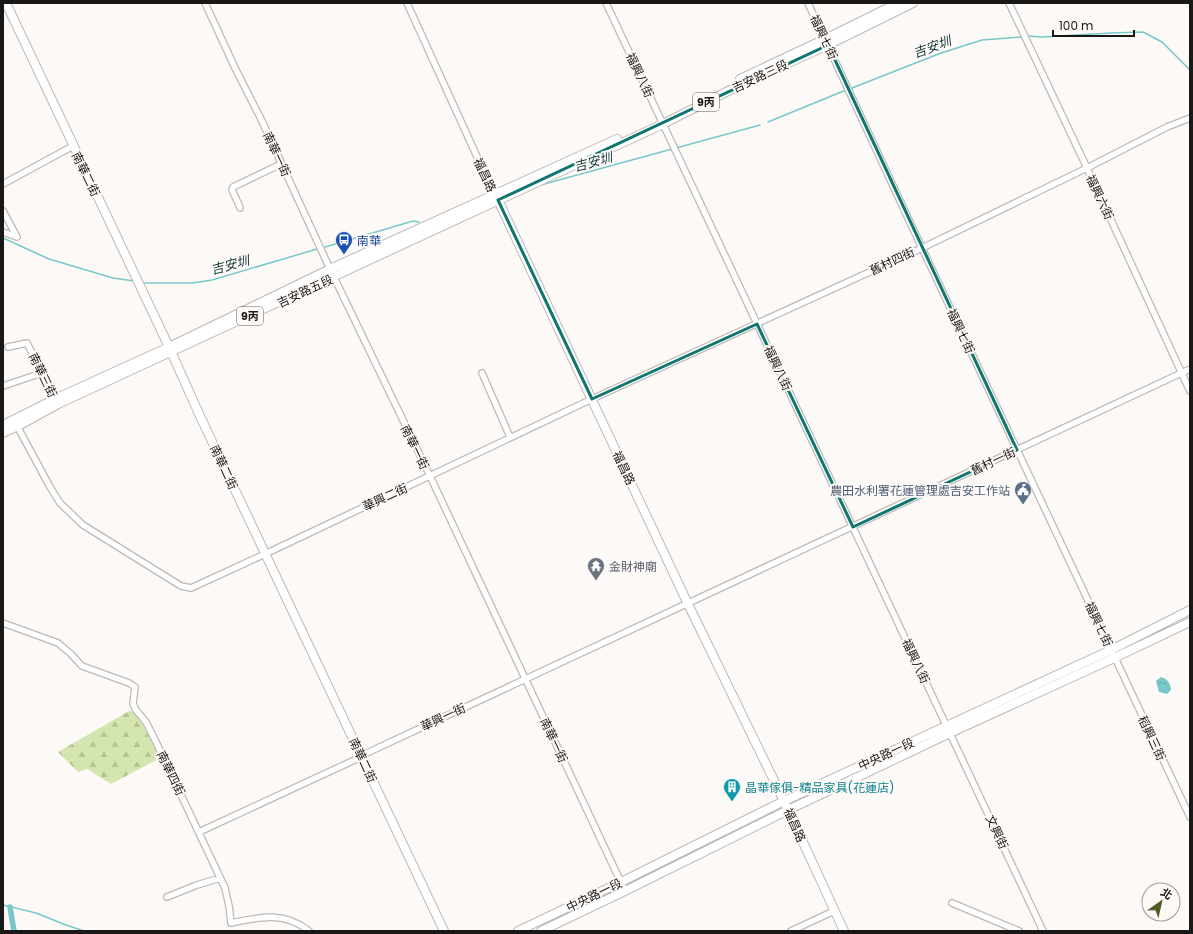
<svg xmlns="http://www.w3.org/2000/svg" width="1193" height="934" viewBox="0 0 1193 934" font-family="Poppins,'Noto Sans TC',sans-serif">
<defs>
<pattern id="forest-firs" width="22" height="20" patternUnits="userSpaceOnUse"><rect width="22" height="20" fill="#d4e5b0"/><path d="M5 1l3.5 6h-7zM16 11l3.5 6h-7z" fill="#b5c497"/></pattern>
<pattern id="water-ripples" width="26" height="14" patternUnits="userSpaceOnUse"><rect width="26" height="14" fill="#79c8c9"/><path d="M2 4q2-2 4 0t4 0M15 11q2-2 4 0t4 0" fill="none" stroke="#68abac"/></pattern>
</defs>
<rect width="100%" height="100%" fill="#fcf9f7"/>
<path fill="url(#forest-firs)" d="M129,711L136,712L160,758L111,784L87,769L78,772L58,752Z"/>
<path fill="url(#water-ripples)" d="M1161,677C1168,679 1170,683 1171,690L1167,694L1159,692L1156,681Z"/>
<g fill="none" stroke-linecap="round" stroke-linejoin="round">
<path stroke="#79c8c9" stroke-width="1.5" d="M1028,36L1042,37L1111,33L1143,32L1162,42L1190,70
M852,88L941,53L982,40L1021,37
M768,122L846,90
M676,148L760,125
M537,186L672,149
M439,232L463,221
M3,238L49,259L113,278L134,281
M325,247L413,221L419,222
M145,283H192L212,280L317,249
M3,905L36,913L66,925L84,931"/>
<path stroke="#79c8c9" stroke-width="5.5" d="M10,907L14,931"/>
<defs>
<path id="street" d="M205,3L236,70L261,119L330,269L430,476L625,891
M407,3L494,194
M606,3L1043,931
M808,3L922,248L1190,817
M1009,3L1087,168L1190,391
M3,184L73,146
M240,208L239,205L232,190L233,187L281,164
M3,211L17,237L3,232
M8,347L27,343L56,401
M482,373L510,437
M3,386L42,373
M16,424L50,487L60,503L83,525L181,586L191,588L265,554L592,399L922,248L1087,168L1167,127L1190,118
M3,623L58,643L71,654L82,666L129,683L135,687L133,704L136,710L146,722L156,742L225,888L229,906L231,923C260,917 284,911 309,931
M199,832L361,757L369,752L1190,369
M167,897L197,885L220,878
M952,903L1019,931
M791,931L834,911"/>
<path id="secondary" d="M6,3L169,347L200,416L444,931
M494,195L498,200L687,602L784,801L844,931
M518,931L621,882L784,801L1111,650L1190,610
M541,931L625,891L788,810L950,733L1114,658L1190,622"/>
<path id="primary" d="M740,79L825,39L898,3
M3,425L55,399L169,347L330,269L617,139
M3,433L18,426L58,404L663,124L746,82L828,45L913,3"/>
</defs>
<use href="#street" stroke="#bcb9b7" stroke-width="8"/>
<use href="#secondary" stroke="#bcb9b7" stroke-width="10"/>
<use href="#primary" stroke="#bcb9b7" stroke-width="10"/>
<use href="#street" stroke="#fff" stroke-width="5.5"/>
<use href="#secondary" stroke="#fff" stroke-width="8"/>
<use href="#primary" stroke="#fff" stroke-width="8"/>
</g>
<path fill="none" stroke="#0f766e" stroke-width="3" stroke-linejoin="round" d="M828,45L1017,450L853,527L757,324L592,399L498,200Z"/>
<defs>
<symbol id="bus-pin" viewBox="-11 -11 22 30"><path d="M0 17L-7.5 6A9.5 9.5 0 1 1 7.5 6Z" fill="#1a4fb4" stroke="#fcf9f7"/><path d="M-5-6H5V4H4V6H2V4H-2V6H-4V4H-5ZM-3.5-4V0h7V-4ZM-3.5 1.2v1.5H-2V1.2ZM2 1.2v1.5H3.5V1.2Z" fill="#fff"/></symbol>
<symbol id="civic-pin" viewBox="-11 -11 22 30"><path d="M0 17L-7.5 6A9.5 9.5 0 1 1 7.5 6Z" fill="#5c6f8a" stroke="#fcf9f7"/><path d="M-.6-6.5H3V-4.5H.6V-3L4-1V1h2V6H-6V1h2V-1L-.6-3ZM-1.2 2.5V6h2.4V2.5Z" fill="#fff"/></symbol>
<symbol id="temple-pin" viewBox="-11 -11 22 30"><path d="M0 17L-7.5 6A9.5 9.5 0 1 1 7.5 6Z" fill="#6b7280" stroke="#fcf9f7"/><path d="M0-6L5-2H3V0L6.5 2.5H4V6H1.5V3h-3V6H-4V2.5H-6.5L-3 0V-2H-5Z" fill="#fff"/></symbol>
<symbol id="building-pin" viewBox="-11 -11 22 30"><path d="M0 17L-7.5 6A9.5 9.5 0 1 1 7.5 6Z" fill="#0f9aa8" stroke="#fcf9f7"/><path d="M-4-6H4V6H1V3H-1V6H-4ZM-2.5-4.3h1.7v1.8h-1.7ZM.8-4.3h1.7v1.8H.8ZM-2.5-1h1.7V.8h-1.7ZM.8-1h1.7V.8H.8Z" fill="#fff"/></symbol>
</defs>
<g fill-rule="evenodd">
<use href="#bus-pin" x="334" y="230" width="20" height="27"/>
<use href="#civic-pin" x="1013" y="480" width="20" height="27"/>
<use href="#temple-pin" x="586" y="556" width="20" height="27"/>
<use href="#building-pin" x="722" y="777" width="20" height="27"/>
</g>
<g text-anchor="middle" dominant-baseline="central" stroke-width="4" stroke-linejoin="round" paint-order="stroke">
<g fill="#fcf9f7" stroke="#5d5c5a" stroke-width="1">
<rect x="693" y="93" width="26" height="18" rx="3"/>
<rect x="237" y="307" width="26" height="18" rx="3"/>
</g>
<g font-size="11" font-weight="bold" fill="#191817">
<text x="706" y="102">9丙</text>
<text x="250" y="316">9丙</text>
</g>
<g font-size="12" fill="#191817" stroke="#fcf9f7">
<text transform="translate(824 37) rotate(65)">福興七街</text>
<text transform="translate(640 75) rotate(65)">福興八街</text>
<text transform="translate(760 76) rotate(-25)">吉安路三段</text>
<text transform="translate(277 154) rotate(65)">南華一街</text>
<text transform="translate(86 174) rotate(64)">南華二街</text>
<text transform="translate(485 175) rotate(65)">福昌路</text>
<text transform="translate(1100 197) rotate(65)">福興六街</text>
<text transform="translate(892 261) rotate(-25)">舊村四街</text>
<text transform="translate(305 291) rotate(-25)">吉安路五段</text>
<text transform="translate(961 331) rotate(65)">福興七街</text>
<text transform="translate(778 368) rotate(65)">福興八街</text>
<text transform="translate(43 375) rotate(64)">南華三街</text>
<text transform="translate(415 447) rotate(64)">南華一街</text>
<text transform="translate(993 461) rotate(-25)">舊村一街</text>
<text transform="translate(224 467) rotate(65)">南華二街</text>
<text transform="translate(624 468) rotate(65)">福昌路</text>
<text transform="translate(385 497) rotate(-25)">華興二街</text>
<text transform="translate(1099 624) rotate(65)">福興七街</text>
<text transform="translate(916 661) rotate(65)">福興八街</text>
<text transform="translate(443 717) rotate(-25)">華興一街</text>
<text transform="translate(1152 738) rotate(65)">稻興三街</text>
<text transform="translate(554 740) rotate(65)">南華一街</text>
<text transform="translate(886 754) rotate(-25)">中央路一段</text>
<text transform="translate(363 760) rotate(65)">南華二街</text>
<text transform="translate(171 773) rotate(64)">南華四街</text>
<text transform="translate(795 825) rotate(66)">福昌路</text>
<text transform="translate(997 832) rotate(65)">文興街</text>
<text transform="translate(594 895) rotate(-26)">中央路一段</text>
</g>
<g font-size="12" fill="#164399" stroke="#fcf9f7" text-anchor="start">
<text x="357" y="240">南華</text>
</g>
<g font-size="12" fill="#4e5e75" stroke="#fcf9f7" text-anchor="end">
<text x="1010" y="490">農田水利署花蓮管理處吉安工作站</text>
</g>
<g font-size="12" fill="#5b616d" stroke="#fcf9f7" text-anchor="start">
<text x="609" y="566">金財神廟</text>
</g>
<g font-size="12" fill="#0d838f" stroke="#fcf9f7" text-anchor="start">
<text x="745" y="787">晶華傢俱-精品家具(花蓮店)</text>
</g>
<g font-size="13" font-style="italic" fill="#123839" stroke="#fcf9f7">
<text transform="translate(932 47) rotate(-20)">吉安圳</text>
<text transform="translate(593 162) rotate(-15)">吉安圳</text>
<text transform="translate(230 265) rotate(-15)">吉安圳</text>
</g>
</g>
<rect width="1193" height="934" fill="none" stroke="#191817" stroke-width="8"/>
<g transform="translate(1161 902) rotate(34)"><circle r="19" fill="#fcf9f7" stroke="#a19f9d"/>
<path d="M0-3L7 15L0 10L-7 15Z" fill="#545b2a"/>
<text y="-6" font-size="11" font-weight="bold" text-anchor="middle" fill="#191817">北</text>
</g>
<path d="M1053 30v6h81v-6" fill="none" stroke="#191817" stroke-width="2"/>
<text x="1059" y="30" font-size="12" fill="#191817" stroke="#fcf9f7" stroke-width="3" paint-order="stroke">100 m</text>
</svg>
